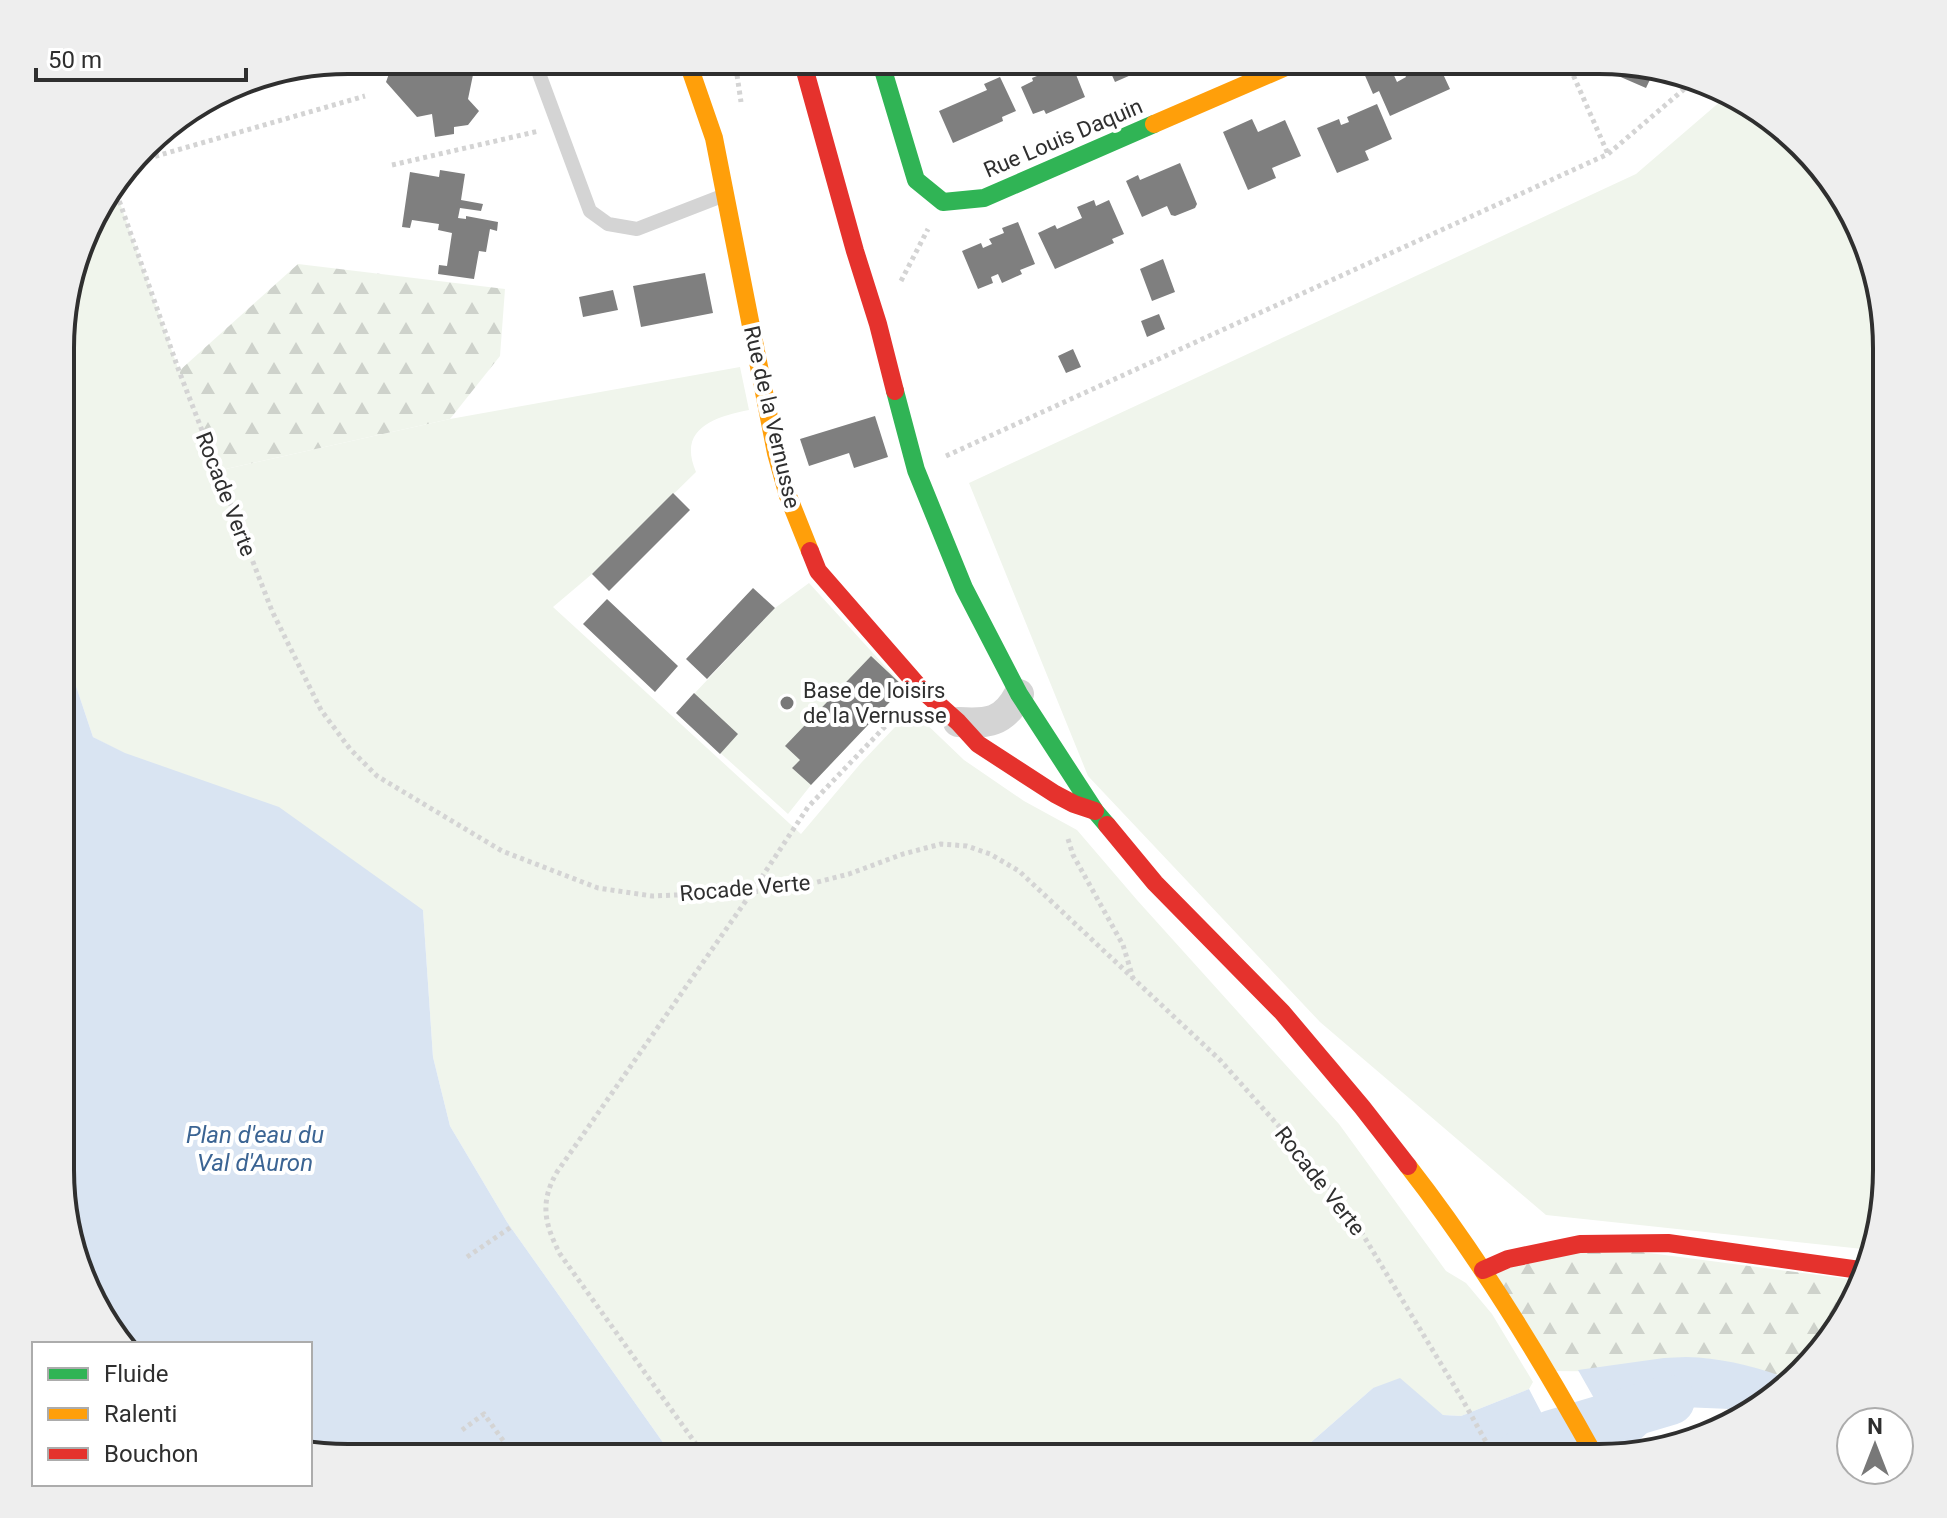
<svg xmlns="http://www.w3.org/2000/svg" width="1947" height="1518" viewBox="0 0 1947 1518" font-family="Roboto,sans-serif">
<defs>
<pattern id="forest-firs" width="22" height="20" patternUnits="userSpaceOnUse" patternTransform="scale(2)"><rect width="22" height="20" fill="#f0f5ec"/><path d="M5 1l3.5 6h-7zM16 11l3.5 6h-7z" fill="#ced2cb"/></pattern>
</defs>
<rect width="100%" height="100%" fill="#fff"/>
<path fill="#f0f5ec" d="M1729,94L1789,132L1865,237L1887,348L1886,1189L1872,1250L1546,1215L1320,1022L1088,776L969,483L1636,174Z
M114,186L179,371L217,471L450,419L740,367L749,410C715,417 677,428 696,472L592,574L553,607L801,834L861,763L895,727L918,716L964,760L1024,801L1077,830L1137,900L1339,1124L1446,1271L1466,1283L1492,1314L1533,1382L1529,1389L1461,1416L1443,1415L1373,1388L1293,1458H674L507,1222L450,1126L433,1057L423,910L93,737L62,644L63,310L98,204Z
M809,583L904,687L811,785L788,814L676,713L775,608Z"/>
<path fill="url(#forest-firs)" d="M298,264L505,289L500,356L450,419L217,471L179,371Z
M1580,1244L1865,1281L1815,1360L1780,1386L1680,1372L1547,1371L1483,1270Z"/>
<path fill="#d9e4f2" d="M62,644L93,737L125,753L279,807L423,910L433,1057L450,1126L507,1222L674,1458L330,1457L310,1453V1344H125L90,1297L61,1189Z
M1686,1357C1722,1358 1755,1366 1789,1379L1743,1412L1730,1409L1682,1407L1648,1432L1625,1453L1578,1370L1664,1358Z
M1400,1378L1443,1415L1461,1416L1529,1389L1565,1458H1293L1373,1388Z"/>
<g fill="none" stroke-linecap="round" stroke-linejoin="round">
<path stroke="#d9e4f2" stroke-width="50" d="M1516,1458L1552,1435L1670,1400"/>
</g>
<path fill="#7f7f7f" d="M394,60H486V68L474,70L468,99L479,111L468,125L454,127V134L435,137L432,114L417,117L386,82Z
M1105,60H1159L1163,69L1148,76L1143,65L1129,72L1131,75L1115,82Z
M1387,60L1397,82L1406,77L1404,73L1417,67L1414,60L1437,61L1450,89L1390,116L1379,91L1373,94L1363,71Z
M1483,61H1512L1488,72Z
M1609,61H1617L1655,69L1646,88L1616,75L1620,66Z
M1071,62L1085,97L1046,114L1044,110L1033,114L1021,87L1033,81L1032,78Z
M1000,77L1016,111L1002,117L1003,121L953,143L939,111L987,90L984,84Z
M1377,104L1392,139L1365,151L1369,160L1337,173L1317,128L1339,119L1341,125L1349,122L1347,117Z
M1252,119L1258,132L1285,120L1301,156L1272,168L1276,178L1248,190L1223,132Z
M1180,163L1197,204L1195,208L1175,216L1171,215L1167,206L1142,217L1126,181L1138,175L1140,180Z
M440,170L465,174L461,200L483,204L481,211L460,208L458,218L466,219V216L498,222L497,231L490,229L486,252L479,251L474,279L438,274L439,265L447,266L452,233L438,230L439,224L412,220L410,228L402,227L410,172L439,177Z
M1094,200L1096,206L1109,200L1124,234L1112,239L1114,243L1055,269L1038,233L1055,225L1057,229L1082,218L1077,207Z
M1018,222L1035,264L1020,270L1022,274L1002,283L998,274L991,277L993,283L978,289L962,251L981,243L983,248L992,244L989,239L1004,233L1002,228Z
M1163,259L1175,292L1152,301L1140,269Z
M705,273L713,313L641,327L633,286Z
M613,290L618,310L583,317L579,297Z
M1159,314L1165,329L1147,337L1141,321Z
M1073,349L1081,367L1066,373L1058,356Z
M875,416L888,457L854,468L849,453L809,466L800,439Z
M673,493L690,510L609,591L592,574Z
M753,588L775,608L707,679L686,659Z
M607,599L678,666L655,692L583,624Z
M871,656L904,687L811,785L792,768L800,760L785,746Z
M694,693L738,734L720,754L676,713Z"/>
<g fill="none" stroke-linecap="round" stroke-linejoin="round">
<path stroke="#d4d4d4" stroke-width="5" stroke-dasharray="4 4" stroke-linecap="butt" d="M731,60L737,75L741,102
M1567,61L1608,154
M132,163L365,96
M392,165L539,131
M114,186L179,371L272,611L321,710L350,749L377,776L502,851L598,888L652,896L752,892L806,885L849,874L903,854L941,844L967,846L990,854L1019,871L1220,1060L1308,1159L1357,1225L1461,1397L1495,1458
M901,281L928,229
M946,456L1608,154L1696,79
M1068,839L1073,855L1123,945L1133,978
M467,1257L511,1227
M462,1430L484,1414L515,1457
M706,1458L560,1254C545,1225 539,1203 557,1172L752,892L808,807L898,713"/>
<path stroke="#d4d4d4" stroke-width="14" d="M534,60L590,211L608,224L637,229L722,196"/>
<path stroke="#d4d4d4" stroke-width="30" d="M958,722C987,724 1004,723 1019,694"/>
<path stroke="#30b455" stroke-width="18" d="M880,60L916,180L943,202L984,198L1154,124
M895,391L916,470L964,588L1019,694L1095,811L1107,825"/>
<path stroke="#ff9f0a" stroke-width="18" d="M687,60L714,138L776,453L788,496L810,551
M1154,124L1302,60
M1408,1166C1479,1257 1540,1357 1596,1458"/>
<path stroke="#e5322d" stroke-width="18" d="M802,60L855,251L878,324L895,391
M810,551L818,571L920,688L958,722L978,744L1055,794L1074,804L1095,811
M1107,825L1155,883L1282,1012L1362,1107L1408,1166
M1483,1270L1508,1259L1580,1244L1668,1243L1867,1271"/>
</g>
<circle fill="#787878" stroke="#fff" stroke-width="3" cx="787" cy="703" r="8"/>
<g text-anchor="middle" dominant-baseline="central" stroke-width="8" stroke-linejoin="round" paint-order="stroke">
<g font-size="22" fill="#2f2f2f" stroke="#fff">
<text transform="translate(1063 138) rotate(-23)">Rue Louis Daquin</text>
<text transform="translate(772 417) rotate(77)">Rue de la Vernusse</text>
<text transform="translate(226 494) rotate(69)">Rocade Verte</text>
<text transform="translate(745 888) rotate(-5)">Rocade Verte</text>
<text transform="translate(1320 1181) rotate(52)">Rocade Verte</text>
</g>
<g font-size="22" fill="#2f2f2f" stroke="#fff" text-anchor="start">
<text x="803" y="690">Base de loisirs<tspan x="803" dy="25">de la Vernusse</tspan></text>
</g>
<g font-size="24" font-style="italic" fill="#3b6493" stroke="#fff">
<text x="255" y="1135">Plan d'eau du<tspan x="255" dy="28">Val d'Auron</tspan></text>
</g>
</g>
<path d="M0 0H1947V1518H0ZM348 74H1599A274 274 0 0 1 1873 348V1170A274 274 0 0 1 1599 1444H348A274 274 0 0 1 74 1170V348A274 274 0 0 1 348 74Z" fill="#eee" fill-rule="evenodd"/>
<path fill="none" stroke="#2f2f2f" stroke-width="4" d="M348 74H1599A274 274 0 0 1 1873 348V1170A274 274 0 0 1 1599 1444H348A274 274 0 0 1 74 1170V348A274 274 0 0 1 348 74Z"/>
<rect x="32" y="1342" width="280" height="144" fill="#ffffff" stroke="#acacac" stroke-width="2"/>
<rect x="48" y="1368" width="40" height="12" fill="#30b455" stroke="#acacac" stroke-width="2"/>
<text x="104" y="1382" font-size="24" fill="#2f2f2f">Fluide</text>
<rect x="48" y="1408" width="40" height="12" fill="#ff9f0a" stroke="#acacac" stroke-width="2"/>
<text x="104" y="1422" font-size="24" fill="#2f2f2f">Ralenti</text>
<rect x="48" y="1448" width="40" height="12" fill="#e5322d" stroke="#acacac" stroke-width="2"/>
<text x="104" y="1462" font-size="24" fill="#2f2f2f">Bouchon</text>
<g transform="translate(1875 1446)"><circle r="38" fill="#ffffff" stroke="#acacac" stroke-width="2"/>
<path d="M0-6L14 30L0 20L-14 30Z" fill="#787878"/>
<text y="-12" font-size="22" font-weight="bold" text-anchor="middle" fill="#2f2f2f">N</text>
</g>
<path d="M36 68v12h210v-12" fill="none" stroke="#2f2f2f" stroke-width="4"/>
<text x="48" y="68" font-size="24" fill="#2f2f2f" stroke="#ffffff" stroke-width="6" paint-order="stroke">50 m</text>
</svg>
